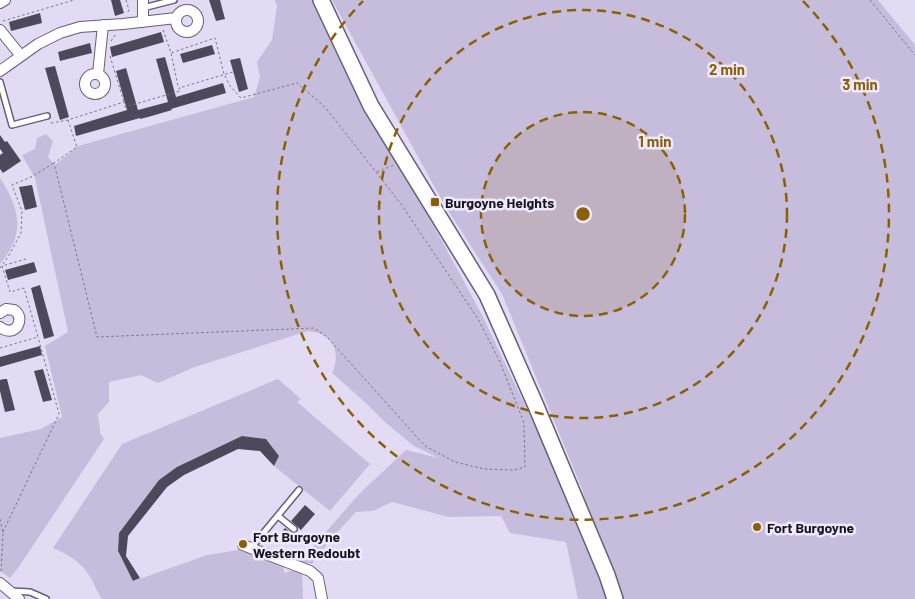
<svg xmlns="http://www.w3.org/2000/svg" width="915" height="599" viewBox="0 0 915 599" font-family="Barlow,sans-serif">
<rect width="100%" height="100%" fill="#e3dbf4"/>
<path fill="#c6bcdc" d="M275,0H316L329,37L365,111L396,156L482,315L587,535L607,599H578L566,542L510,533L501,516L449,517L392,502L373,511L356,512L331,539L312,564L300,562L359,494L406,450L439,458L414,446L386,423L367,404L332,373C339,358 337,342 321,334C317,332 312,332 308,331L192,368L158,383L141,375L109,382V402L98,414L100,432L104,439L18,568L10,578L0,571V438L41,429L62,417L45,346L68,332L35,178L22,155L35,149L37,138L46,134L53,141L48,157L55,165L78,146L254,97L260,77L257,62L272,40L277,6Z
M332,0H878L915,45V599H620L592,527L582,489L502,294L445,206Z
M0,178C20,209 26,234 0,264Z
M278,379L301,399L297,402L370,464L330,511L274,466L279,456L266,439L242,436L159,480L119,533L118,552L134,581L207,555L238,550L243,545L283,560L284,573L290,571H302L303,599H102C96,590 92,578 86,571C78,560 65,553 53,548L122,444Z"/>
<path fill="#4f485d" d="M111,0H120L124,13L115,16Z
M209,0H220L225,19L216,21Z
M40,13L42,23L11,31L9,22Z
M161,32L164,42L112,57L110,47Z
M90,43L92,53L60,61L58,52Z
M212,45L215,54L183,63L180,54Z
M165,57L176,97L223,83L226,93L171,109L172,110L148,117L140,119V118L76,136L74,126L127,110L116,71L126,68L138,110L168,102L156,59Z
M240,58L248,89L239,92L230,60Z
M55,66L69,117L60,120L45,68Z
M0,135L5,142L7,141L21,161L3,173L0,169V155L3,153L0,149Z
M32,185L37,207L25,210L19,187Z
M34,262L37,272L8,280L5,270Z
M40,285L54,336L44,339L31,288Z
M40,346L42,355L0,367V357Z
M43,369L52,400L43,402L34,371Z
M4,379H7L15,410L5,412L0,391V380Z
M242,436L266,439L279,456L274,466L260,451L238,449L184,475L167,487L128,536L126,556L140,578L133,581L118,551L119,533L159,480L177,467Z
M305,505L315,514L301,530L291,521Z
M285,528L292,533L284,541L278,536Z"/>
<g fill="none" stroke-linecap="round" stroke-linejoin="round">
<defs>
<path id="service" d="M143,8L174,0
M0,82L12,125L47,116
M278,516L294,529
M251,548L299,490
M11,591L30,592L46,599"/>
<path id="minor" d="M0,3L5,0
M176 21a11 11 0 1 1 22 0a11 11 0 1 1-22 0Z
M143,22V0
M0,30L21,56
M0,71L38,44L60,33L80,27L123,24L176,18
M85 84a10 10 0 1 1 20 0a10 10 0 1 1-20 0Z
M98,74L103,25
M0,313L6,309L14,310C20,314 21,320 17,327C12,332 6,332 0,327
M243,545L310,571L318,578L322,599
M0,583L19,599"/>
<path id="primary" d="M321,0L371,106L487,295L536,406L607,575L615,599"/>
</defs>
<use href="#service" stroke="#665f75" stroke-width="8"/>
<use href="#minor" stroke="#665f75" stroke-width="12"/>
<use href="#primary" stroke="#665f75" stroke-width="18"/>
<path stroke="#7a7485" stroke-width="1" stroke-dasharray="2.5 2.5" stroke-linecap="butt" d="M126,0L129,10L127,14
M870,0L915,55
M3,21L74,0
M163,30L171,53L178,86
M111,41L116,34
M110,56L124,102
M68,120L77,147L54,163L97,337L314,328L327,337L425,446L455,462L484,469L514,470L525,467L524,423L500,362L478,319L401,204L325,107L297,83L241,98L230,86L224,74L215,38L171,53
M51,123L68,120L124,102L125,107L180,91L179,88L233,72
M377,172L394,165
M0,268L8,257L21,233L22,211L12,185L31,177L54,163
M0,348L38,337L24,288L10,292L2,266L26,259
M0,519L3,532L1,573
M3,532L59,414L38,337"/>
<use href="#service" stroke="#fff" stroke-width="5"/>
<use href="#minor" stroke="#fff" stroke-width="10"/>
<use href="#primary" stroke="#fff" stroke-width="15"/>
</g>
<circle cx="583" cy="214" r="102" fill="#8b6002" fill-opacity=".12"/>
<g fill="none" stroke="#8b6002" stroke-width="2.5" stroke-dasharray="9 6">
<circle cx="583" cy="214" r="102"/>
<circle cx="583" cy="214" r="204"/>
<path d="M803 1A306 306 0 1 1 363 1"/>
</g>
<g fill="#8b6002" stroke="#efe9fd" stroke-width="2">
<rect x="430" y="197" width="10" height="10" rx="2.5"/>
<circle cx="757" cy="527" r="5"/>
<circle cx="243" cy="544" r="5"/>
</g>
<g text-anchor="middle" dominant-baseline="central" stroke-width="5" stroke-linejoin="round" paint-order="stroke">
<g font-size="14" font-weight="bold" fill="#16131c" stroke="#efe9fd" text-anchor="start">
<text x="445" y="202">Burgoyne Heights</text>
<text x="767" y="527">Fort Burgoyne</text>
<text x="253" y="536">Fort Burgoyne<tspan x="253" dy="16">Western Redoubt</tspan></text>
</g>
</g>
<circle cx="583" cy="214" r="8" fill="#8b6002" stroke="#efe9fd" stroke-width="2.5"/>
<g font-size="15" text-anchor="middle" font-weight="bold" fill="#8b6002" stroke="#efe9fd" stroke-width="5" stroke-linejoin="round" paint-order="stroke">
<text x="727" y="75">2 min</text>
<text x="860" y="90">3 min</text>
<text x="655" y="147">1 min</text>
</g>
</svg>
